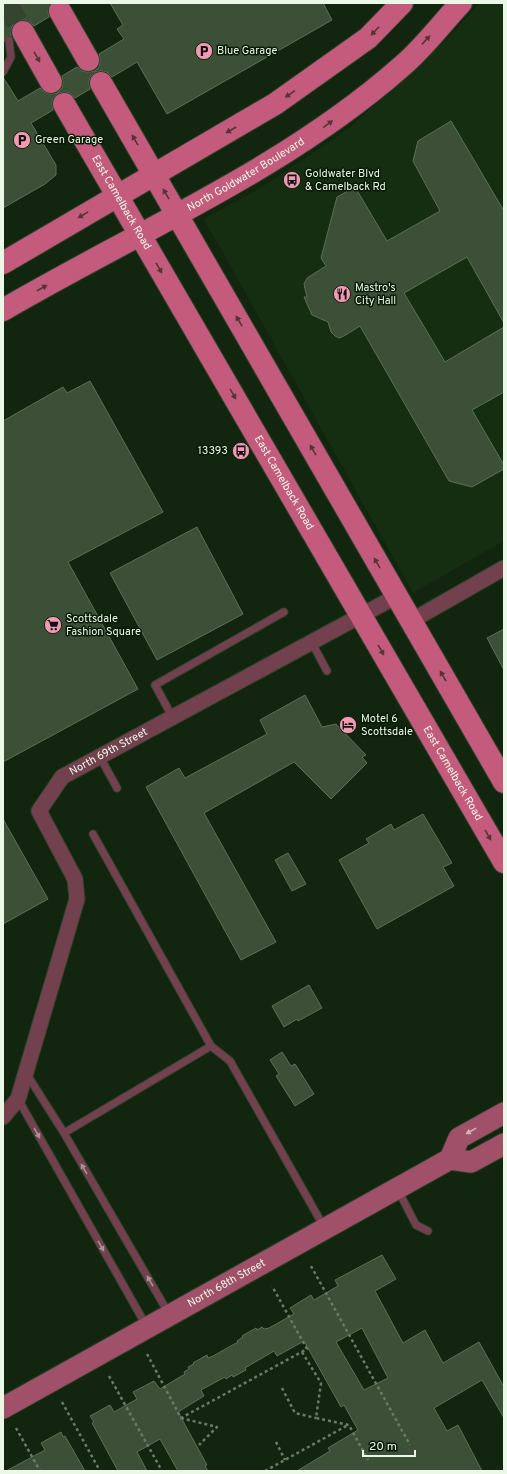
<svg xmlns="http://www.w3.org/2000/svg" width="507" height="1474" viewBox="0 0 507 1474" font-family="Overpass,sans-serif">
<rect width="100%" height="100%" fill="#12250e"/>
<path fill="#152d10" d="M479,3H504V541L413,593L204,219L262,187L349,128L449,37Z"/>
<path fill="#3b5037" stroke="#5b7156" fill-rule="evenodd" d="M3,3H51L48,11L49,17L34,26L30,22L24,20L17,21L12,26L11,36H6L3,44Z
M110,3H323L332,20L167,114L137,62L112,77L107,72L101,71L95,72L90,77L89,83L90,89L75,98L70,93L64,92L58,93L53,98L52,104L53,110L31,123L56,165V175L45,184L3,208V77L18,101L40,88L44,92L50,94L57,93L62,88L63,83L62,76L77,67L82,71L88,72L95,71L99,67L100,60L99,54L124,39L117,29L123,25Z
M451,121L504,211V323L467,257L404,293L445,362L504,327V392L472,410L504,465V469L472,487L449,481L360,326L344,336L339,338L335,336L331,332L328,322L312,315L304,297H307L304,284L307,278L326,266L321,258L337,197L355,187L387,241L440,211L413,161L418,141Z
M90,381L163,512L68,562L138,689L3,762V421L63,387L67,393Z
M197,527L243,614L157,660L110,573Z
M504,629V670L487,638Z
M305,695L322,727L336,724L366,755L362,757L367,763L331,799L294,762L204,813L276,942L241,960L146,787L179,768L185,778L267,734L260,720Z
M423,814L452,863L443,867L454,886L377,929L339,860L369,843L366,839L391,824L394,830Z
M3,819L48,899L3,924Z
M288,853L306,884L292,891L275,860Z
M309,985L322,1008L298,1021L297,1019L284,1027L272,1006Z
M282,1052L291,1066L295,1064L314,1094L295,1106L276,1076L279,1074L270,1060Z
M382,1255L396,1279L375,1291L403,1343L425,1330L443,1363L479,1342L504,1387V1418L482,1380L434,1408L447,1431L458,1425L482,1471H297L330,1451L328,1448L358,1430L344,1405L341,1407L304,1341L277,1356L274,1351L245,1368L246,1370L233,1377L232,1375L226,1379L225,1377L201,1390L204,1396L178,1412L207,1465L205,1466L208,1471H178L160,1439L137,1452L147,1471H118L92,1423L94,1422L90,1416L110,1405L114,1412L137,1399L133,1392L154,1381L160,1389L185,1374L184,1372L189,1369L188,1367L194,1364L193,1363L207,1355L208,1358L213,1356L238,1342L237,1341L243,1337L242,1336L256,1328L257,1330L262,1327L264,1329L269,1328L294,1314L290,1308L311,1295L314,1300L338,1286L335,1280ZM362,1328L388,1378L364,1390L336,1342Z
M61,1432L63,1437L65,1436L85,1471H6L45,1450L41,1443Z"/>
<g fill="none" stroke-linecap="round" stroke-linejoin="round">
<path stroke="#33452f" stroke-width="22" stroke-dasharray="22 11" stroke-linecap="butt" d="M6,3L23,32"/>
<defs>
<path id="lane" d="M3,72L11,57L9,40
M312,643L327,671
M173,718L155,685L284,612
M100,757L117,788
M93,834L211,1046
M26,1073L64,1133L169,1314
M18,1099L147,1327
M64,1133L211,1046L230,1061L324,1227
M398,1190L416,1225L428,1231"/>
<g id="street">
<path d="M411,621L504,568"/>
<path id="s1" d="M3,1117L18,1099L77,899L75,879L39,811L62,777L397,596"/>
</g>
<g id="secondary">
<path d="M450,1159L471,1162L504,1144"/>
<path id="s2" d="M3,1408L450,1159L459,1138L504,1113"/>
</g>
<g id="primary">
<path d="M60,11L88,60"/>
<path d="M23,32L51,82"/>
<path d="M101,83L504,782"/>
<path id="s3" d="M64,104L504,862"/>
<path d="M3,263L275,104L368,38L402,3"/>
<path id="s4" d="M3,310C136,232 284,170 401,67C423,49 441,24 461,3"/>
</g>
</defs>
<use href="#lane" stroke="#30432d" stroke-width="9"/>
<use href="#street" stroke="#30432d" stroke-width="17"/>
<use href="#secondary" stroke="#30432d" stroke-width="23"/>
<use href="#primary" stroke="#30432d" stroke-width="24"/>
<path stroke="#6b7b67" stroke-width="2.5" stroke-dasharray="3 3" stroke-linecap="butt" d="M311,1266L410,1445
M302,1352L321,1383L316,1418L349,1425L368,1460
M147,1354L181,1418L307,1349L272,1286
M109,1376L162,1471
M282,1388L295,1413L316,1418
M62,1402L100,1471
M181,1418L217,1427L199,1445
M16,1428L40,1471
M276,1442L285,1460
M265,1471L348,1425"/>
<use href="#lane" stroke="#73404e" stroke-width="7"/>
<use href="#street" stroke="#73404e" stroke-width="15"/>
<use href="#secondary" stroke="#a15069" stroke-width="21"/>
<use href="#primary" stroke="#c45b7d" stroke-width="22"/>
</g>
<defs><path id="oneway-solid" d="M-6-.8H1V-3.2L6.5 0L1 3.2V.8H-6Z"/></defs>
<g fill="#533535">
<use href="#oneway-solid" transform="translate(375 31) rotate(134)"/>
<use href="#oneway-solid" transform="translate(426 40) rotate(-47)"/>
<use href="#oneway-solid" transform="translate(37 57) rotate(60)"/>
<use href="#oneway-solid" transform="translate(290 94) rotate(146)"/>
<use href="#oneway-solid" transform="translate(328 124) rotate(-36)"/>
<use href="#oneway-solid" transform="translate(231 130) rotate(150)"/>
<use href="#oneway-solid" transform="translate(135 140) rotate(-120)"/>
<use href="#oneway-solid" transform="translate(166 194) rotate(-120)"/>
<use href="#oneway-solid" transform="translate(83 215) rotate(149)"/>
<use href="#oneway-solid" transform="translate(159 268) rotate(60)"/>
<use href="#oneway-solid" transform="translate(42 288) rotate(-29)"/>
<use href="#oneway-solid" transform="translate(239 321) rotate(-120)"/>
<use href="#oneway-solid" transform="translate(233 394) rotate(60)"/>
<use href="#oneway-solid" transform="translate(313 450) rotate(-120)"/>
<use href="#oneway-solid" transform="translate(377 563) rotate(-120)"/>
<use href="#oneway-solid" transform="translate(381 650) rotate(60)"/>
<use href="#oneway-solid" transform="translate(443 676) rotate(-120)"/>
<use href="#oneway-solid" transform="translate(488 835) rotate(60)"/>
</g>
<use fill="#cdb5b5" href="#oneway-solid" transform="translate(471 1131) rotate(151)"/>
<g fill="#a99393">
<use href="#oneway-solid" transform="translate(37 1133) rotate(60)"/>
<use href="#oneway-solid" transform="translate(84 1169) rotate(-120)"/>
<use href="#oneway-solid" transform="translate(101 1246) rotate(60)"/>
<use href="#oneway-solid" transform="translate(150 1281) rotate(-120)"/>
</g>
<defs>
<symbol id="parking-disc" viewBox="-11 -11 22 22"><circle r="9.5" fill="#f19ab2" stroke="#081b05"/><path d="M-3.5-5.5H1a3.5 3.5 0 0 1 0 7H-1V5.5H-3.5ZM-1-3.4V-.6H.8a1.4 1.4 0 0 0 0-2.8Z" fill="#111"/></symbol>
<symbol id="bus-disc" viewBox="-11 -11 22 22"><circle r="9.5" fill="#f19ab2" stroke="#081b05"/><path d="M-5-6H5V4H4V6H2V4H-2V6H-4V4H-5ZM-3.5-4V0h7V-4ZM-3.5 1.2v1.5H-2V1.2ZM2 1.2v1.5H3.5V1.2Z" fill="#111"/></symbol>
<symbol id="restaurant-disc" viewBox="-11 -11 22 22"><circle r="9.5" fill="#f19ab2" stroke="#081b05"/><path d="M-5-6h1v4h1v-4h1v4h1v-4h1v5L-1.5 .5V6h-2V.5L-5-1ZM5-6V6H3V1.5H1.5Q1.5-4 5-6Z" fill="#111"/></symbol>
<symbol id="supermarket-disc" viewBox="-11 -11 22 22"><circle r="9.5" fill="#f19ab2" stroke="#081b05"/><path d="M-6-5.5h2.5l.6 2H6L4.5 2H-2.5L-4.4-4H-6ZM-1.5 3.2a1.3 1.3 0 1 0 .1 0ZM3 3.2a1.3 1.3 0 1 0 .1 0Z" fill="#111"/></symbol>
<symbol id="hotel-disc" viewBox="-11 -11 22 22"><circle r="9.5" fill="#f19ab2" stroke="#081b05"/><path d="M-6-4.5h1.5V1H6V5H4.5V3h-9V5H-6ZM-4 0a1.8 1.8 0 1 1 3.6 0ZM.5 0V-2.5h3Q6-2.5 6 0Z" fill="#111"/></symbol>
</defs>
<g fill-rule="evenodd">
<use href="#parking-disc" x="194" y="41" width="20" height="20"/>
<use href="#parking-disc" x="12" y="130" width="20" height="20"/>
<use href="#bus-disc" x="282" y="170" width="20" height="20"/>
<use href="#restaurant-disc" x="332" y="284" width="20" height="20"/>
<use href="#bus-disc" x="231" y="441" width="20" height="20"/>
<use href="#supermarket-disc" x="43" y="615" width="20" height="20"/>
<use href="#hotel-disc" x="338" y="715" width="20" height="20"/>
</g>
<g text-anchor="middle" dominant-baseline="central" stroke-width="3" stroke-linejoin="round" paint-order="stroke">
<g font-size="11" fill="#ebf8e8" stroke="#081b05" text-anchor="start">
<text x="217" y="51">Blue Garage</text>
<text x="35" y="140">Green Garage</text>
<text x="305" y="174">Goldwater Blvd<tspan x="305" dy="13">&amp; Camelback Rd</tspan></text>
<text x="355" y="288">Mastro's<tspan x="355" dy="13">City Hall</tspan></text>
<text x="228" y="451" text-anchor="end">13393</text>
<text x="66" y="619">Scottsdale<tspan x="66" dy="13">Fashion Square</tspan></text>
<text x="361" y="719">Motel 6<tspan x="361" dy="13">Scottsdale</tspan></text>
</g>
<g font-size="11" fill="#ebf8e8" stroke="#081b05">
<text stroke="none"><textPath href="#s4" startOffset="278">North Goldwater Boulevard</textPath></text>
<text stroke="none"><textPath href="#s3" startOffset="114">East Camelback Road</textPath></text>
<text stroke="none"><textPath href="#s3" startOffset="438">East Camelback Road</textPath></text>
<text stroke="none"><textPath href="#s1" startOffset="423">North 69th Street</textPath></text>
<text stroke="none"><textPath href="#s3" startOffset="774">East Camelback Road</textPath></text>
<text stroke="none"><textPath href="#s2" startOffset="256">North 68th Street</textPath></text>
</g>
</g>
<rect width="507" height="1474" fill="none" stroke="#ebf8e8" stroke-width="8"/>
<path d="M363 1450v6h52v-6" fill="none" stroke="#ebf8e8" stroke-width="2"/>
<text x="369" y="1450" font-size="12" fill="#ebf8e8" stroke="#081b05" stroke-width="3" paint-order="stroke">20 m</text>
</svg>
